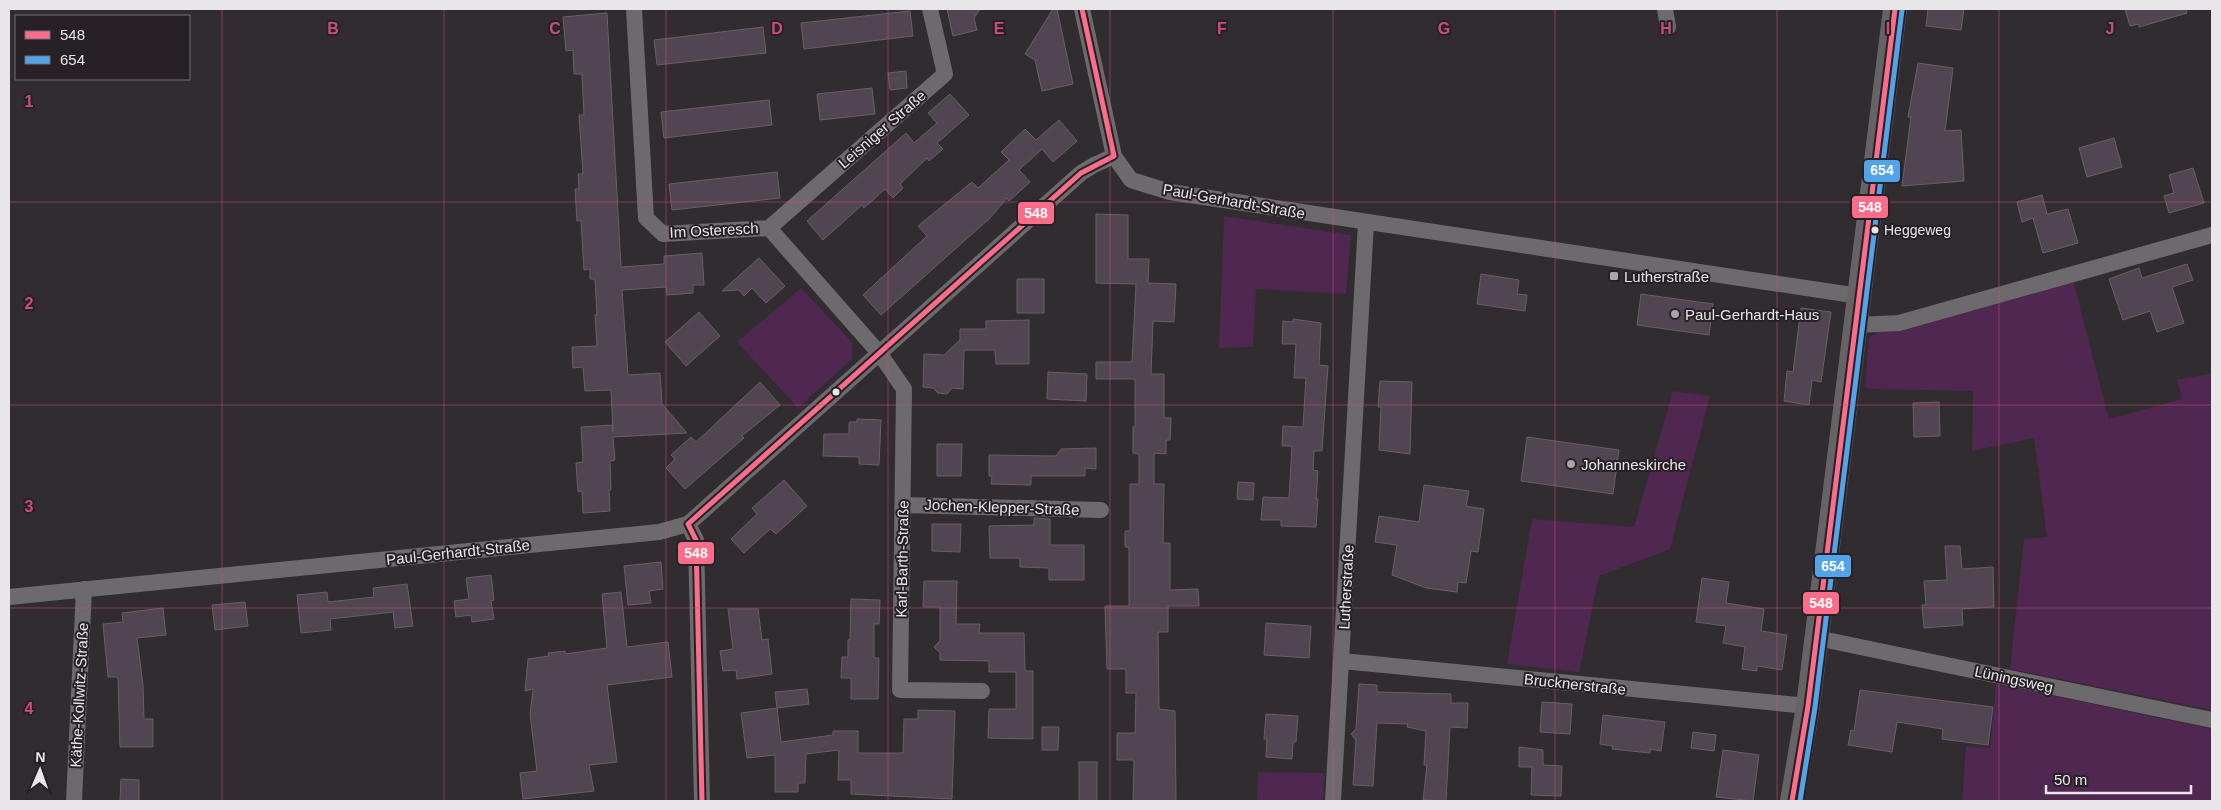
<svg xmlns="http://www.w3.org/2000/svg" width="2221" height="810" viewBox="0 0 2221 810" font-family="Arial,sans-serif">
<rect width="100%" height="100%" fill="#302c30"/>
<path fill="#4f2750" d="M1224,216L1351,235L1346,294L1256,289L1253,347L1219,348Z
M2073,280L2109,419L2182,399L2177,380L2212,373V710L2010,669L2024,539L2047,537L2034,438L1972,451L1973,391L1871,389L1865,387L1869,337L1878,332Z
M801,288L852,342V359L798,408L737,342Z
M1673,391L1710,396L1670,549L1599,576L1579,672L1507,664L1532,519L1634,527Z
M1996,684L2212,729V801H1962L1966,746L1990,748Z
M1258,772L1324,773L1323,801H1257Z"/>
<path fill="#514551" stroke="#656164" d="M947,9H980L974,18L977,30L953,36Z
M1053,9H1057L1073,84L1042,91L1035,60L1025,54Z
M1928,9H1964L1961,30L1926,26Z
M2125,9H2186L2187,13L2139,27V24L2130,26Z
M910,11L913,36L804,49L801,23Z
M607,13L621,267L664,264V256L702,253L704,285H693V293L667,295L666,287L622,290L628,375L660,373L662,404L687,433L613,437L615,460L610,461L611,490H609L610,511L583,513L582,491L578,492L576,463L583,462L581,427L613,425V432L611,390L585,391L583,367L573,368L572,347L597,346L595,315H597L595,279H590V269L584,270L581,220L577,221L575,189H579L578,174H583L579,115H584L582,74H574L573,50L566,51L563,17Z
M763,27L766,53L657,65L654,40Z
M1918,63L1953,68L1945,131L1961,130L1964,181L1902,186L1911,117H1908Z
M906,71L907,88L890,90L888,73Z
M872,88L875,114L820,120L817,94Z
M950,94L969,115L937,143L943,149L929,161L927,158L900,184L903,188L893,198L885,189L864,208L862,205L823,240L807,221L906,133L914,143L937,123L928,113Z
M769,100L772,125L664,138L661,112Z
M1059,120L1077,141L1053,162L1042,149L1019,170L1030,182L1009,201L1007,198L990,218L881,315L863,295L927,236L918,226L972,182L978,188L1009,160L1001,152L1025,129L1036,140Z
M2114,138L2122,167L2087,177L2079,148Z
M2193,168L2204,203L2169,213L2164,196L2174,193L2169,175Z
M777,172L780,198L672,210L669,184Z
M2042,195L2047,214L2068,209L2078,243L2043,253L2033,218L2022,222L2017,202Z
M1096,214L1128,215V259H1149L1148,283L1176,284L1174,322L1153,321L1151,374H1164V418H1171L1170,440H1166V454L1154,453V484H1164L1163,543H1170V590L1198,589L1199,606H1168V632H1158L1159,709L1175,711L1176,801H1133L1134,760H1117V733H1135L1136,693H1126V669H1107L1105,606H1129V547H1125V531H1130V484H1139V454L1133,453V427H1135V379H1096V362H1132L1136,284L1096,283Z
M759,258L785,286L766,303L752,288L744,296L739,290L722,291Z
M2187,264L2193,280L2172,287L2184,323L2157,332L2150,311L2123,320L2109,279L2139,268L2142,278Z
M1481,274L1519,280L1517,294L1527,295L1525,311L1477,304Z
M1017,279H1044V313H1017Z
M1641,294L1713,304L1709,335L1637,325Z
M1801,308L1831,312L1821,382L1812,380L1809,405L1784,401L1787,371L1793,372Z
M699,312L720,336L686,366L665,342Z
M1293,319L1321,323L1319,365L1328,366L1322,451H1314L1313,470L1318,471L1316,499H1318L1316,527L1281,526V520H1261L1263,497L1289,498L1292,446H1282L1283,426L1303,427L1306,378H1294L1296,344H1282L1283,321L1293,322Z
M1029,320V364H996L995,350H964L963,389L952,388L947,394L938,393L933,388L923,387L924,354L944,355L960,340V329H986V321Z
M1048,372L1087,374L1086,401L1047,399Z
M1380,381L1412,382L1410,454L1379,450L1381,407H1378Z
M760,382L780,405L742,436L744,438L685,489L666,468L675,459L671,455L691,437L696,442Z
M1939,402L1940,436L1914,437L1913,403Z
M857,419L881,420L879,465L859,464V457L823,456L824,434H849V422H857Z
M1527,437L1619,450L1613,494L1521,481Z
M937,444H962L961,476H937Z
M1096,448V469L1085,468V476H1031V485L991,484L992,476H989V455L1056,456L1061,449Z
M784,480L807,506L776,534L770,529L744,553L731,539L757,514L752,508Z
M1238,482L1254,483L1253,500L1237,499Z
M1424,485L1469,491L1466,506L1484,509L1478,552L1471,551L1466,583L1458,582L1457,592L1426,588L1392,575L1397,545L1375,542L1379,516L1419,522Z
M1034,518L1050,519V545H1084V580H1049V568L1020,567V558H990L989,526L1034,525Z
M932,524H961L960,552L932,551Z
M1945,546H1960L1962,569L1993,567L1994,607L1962,609L1963,625L1924,628L1922,605H1926L1924,581L1947,580Z
M661,562L663,589L649,591L651,603L628,605L624,566Z
M491,575L494,600L491,601L494,619L472,622L471,615L456,617L454,601L469,599L466,578Z
M1702,578L1729,582L1726,603L1764,609L1761,631L1787,635L1782,670L1757,666V671L1742,669L1745,647L1723,643L1726,626L1696,622Z
M924,581H957L956,624H980L979,633H1024L1025,671H1033V739L988,738L989,709H1016V672H989V661L940,660V653L934,647L940,641V607H923Z
M407,584L413,626L395,628L393,612L330,619L331,630L301,633L297,595L327,592L328,602L374,597L373,588Z
M621,592L627,647L668,642L672,677L607,685L617,762L589,765L594,791L523,799L520,773L537,771L530,714L533,689L525,691L528,659L549,656L548,653L565,651V654L607,648L602,594Z
M851,599L880,600L879,624H874V658H879L878,699H851V678H841L842,657H848V640H850Z
M245,602L248,626L215,630L212,605Z
M163,608L166,635L137,638L143,685L144,719H153V747H120L118,677H108L103,624L123,622L122,613Z
M728,609H758L762,640L768,639L772,674L737,679L736,670L723,671L720,651L733,649Z
M1266,623L1311,626L1309,658L1264,655Z
M1359,684L1377,685V692L1451,694V703H1468L1467,728L1450,727L1446,801L1423,800L1427,765H1424L1426,731L1407,727L1408,724L1377,723L1373,786L1353,785L1356,740L1351,734L1356,729Z
M807,689L809,704L777,708L781,742L833,735V731H858V753H903L904,719H918V710L955,711L952,799L851,794V780H838L839,750L806,754L805,783H798V792H775V755L747,758L741,713L777,708L775,692Z
M1860,690L1993,707L1988,745L1942,739L1943,729L1897,722L1892,752L1848,745L1851,730L1854,731Z
M1542,702L1572,704L1570,734L1540,732Z
M1266,714L1298,716L1296,742H1293L1292,759L1266,757L1267,739H1264Z
M1603,715L1665,722L1661,751L1650,749V753L1612,749L1613,746L1600,744Z
M1042,727H1059L1058,750H1042Z
M1693,732L1716,735L1714,751L1691,748Z
M1519,747L1543,750V765L1562,766L1561,796L1531,795L1532,767H1519Z
M1723,750L1759,755L1753,801L1716,797Z
M1079,762H1097V801H1079Z
M121,779L139,780V801H120Z"/>
<g fill="none" stroke-linecap="round" stroke-linejoin="round">
<path stroke="#6c6a6c" stroke-width="16" d="M634,9L646,218L663,234L769,228L880,354L904,389L900,690L982,691
M1082,9L1114,156L1131,180L1170,192L1859,296
M1665,9L1668,27
M769,228L945,74L930,9
M1856,325L1899,323L2212,235
M903,505L1101,510
M688,524L696,540L702,801
M9,597L659,532L688,524L1081,173L1094,165L1114,156
M1817,638L2212,720
M1342,661L1808,706
M74,801L84,589
M1333,801L1366,223"/>
<path stroke="#656365" stroke-width="24" d="M1792,801L1808,706L1895,9"/>
<defs>
<path id="bus-1" d="M702,801L696,540L688,524L1081,173L1114,156L1082,9
M1792,801L1808,706L1895,9"/>
<path id="bus-2" d="M1800,801L1815,707L1902,10"/>
</defs>
<use href="#bus-1" stroke="#272127" stroke-width="9"/>
<use href="#bus-2" stroke="#272127" stroke-width="9"/>
<use href="#bus-1" stroke="#fb6d88" stroke-width="5"/>
<use href="#bus-2" stroke="#53a3e8" stroke-width="5"/>
</g>
<path fill="none" stroke="#cc4c7e" stroke-width="1" stroke-opacity="0.55" d="M222,9V801M444,9V801M666,9V801M888,9V801M1110,9V801M1333,9V801M1555,9V801M1777,9V801M1999,9V801M9,202H2212M9,405H2212M9,608H2212"/>
<g fill="#e9e6e9" stroke="#272127" stroke-width="2">
<circle cx="1875" cy="230" r="4.5"/>
<circle cx="836" cy="392" r="4.5"/>
</g>
<g fill="#a8a5a8" stroke="#272127" stroke-width="2">
<rect x="1609" y="271" width="10" height="10" rx="2.5"/>
<circle cx="1675" cy="314" r="5"/>
<circle cx="1571" cy="464" r="5"/>
</g>
<g text-anchor="middle" dominant-baseline="central" stroke-width="4" stroke-linejoin="round" paint-order="stroke">
<g font-size="14" fill="#e9e6e9" stroke="#272127" text-anchor="start">
<text x="1884" y="230">Heggeweg</text>
</g>
<g font-size="15" fill="#e9e6e9" stroke="#272127">
<text transform="translate(882 129) rotate(-41)">Leisniger Straße</text>
<text transform="translate(1234 201) rotate(10)">Paul-Gerhardt-Straße</text>
<text transform="translate(714 230) rotate(-3)">Im Osteresch</text>
<text transform="translate(1002 507) rotate(2)">Jochen-Klepper-Straße</text>
<text transform="translate(458 552) rotate(-6)">Paul-Gerhardt-Straße</text>
<text transform="translate(902 559) rotate(-89)">Karl-Barth-Straße</text>
<text transform="translate(1346 587) rotate(-87)">Lutherstraße</text>
<text transform="translate(2014 679) rotate(12)">Lüningsweg</text>
<text transform="translate(1575 684) rotate(6)">Brucknerstraße</text>
<text transform="translate(79 695) rotate(-87)">Käthe-Kollwitz-Straße</text>
</g>
<g font-size="15" fill="#e9e6e9" stroke="#272127" text-anchor="start">
<text x="1624" y="276">Lutherstraße</text>
<text x="1685" y="314">Paul-Gerhardt-Haus</text>
<text x="1581" y="464">Johanneskirche</text>
</g>
</g>
<g font-size="16" text-anchor="middle" font-weight="bold" fill="#cc4c7e" stroke="#272127" stroke-width="4" stroke-linejoin="round" paint-order="stroke">
<text x="333" y="34">B</text>
<text x="555" y="34">C</text>
<text x="777" y="34">D</text>
<text x="999" y="34">E</text>
<text x="1222" y="34">F</text>
<text x="1444" y="34">G</text>
<text x="1666" y="34">H</text>
<text x="1888" y="34">I</text>
<text x="2110" y="34">J</text>
<text x="29" y="107">1</text>
<text x="29" y="309">2</text>
<text x="29" y="512">3</text>
<text x="29" y="714">4</text>
</g>
<g stroke="#272127" stroke-width="2">
<rect x="1863" y="159" width="38" height="24" rx="5" fill="#53a3e8"/>
<rect x="1851" y="195" width="38" height="24" rx="5" fill="#fb6d88"/>
<rect x="1017" y="201" width="38" height="24" rx="5" fill="#fb6d88"/>
<rect x="677" y="541" width="38" height="24" rx="5" fill="#fb6d88"/>
<rect x="1814" y="554" width="38" height="24" rx="5" fill="#53a3e8"/>
<rect x="1802" y="591" width="38" height="24" rx="5" fill="#fb6d88"/>
</g>
<g font-size="14" text-anchor="middle" font-weight="bold" fill="#fff">
<text x="1882" y="175">654</text>
<text x="1870" y="212">548</text>
<text x="1036" y="218">548</text>
<text x="696" y="558">548</text>
<text x="1833" y="571">654</text>
<text x="1821" y="608">548</text>
</g>
<rect width="2221" height="810" fill="none" stroke="#e9e6e9" stroke-width="20"/>
<rect x="15" y="15" width="175" height="65" fill="#272127" stroke="#757075"/>
<rect x="25" y="31" width="25" height="8" fill="#fb6d88" stroke="#757075"/>
<text x="60" y="40" font-size="15" fill="#e9e6e9">548</text>
<rect x="25" y="56" width="25" height="8" fill="#53a3e8" stroke="#757075"/>
<text x="60" y="65" font-size="15" fill="#e9e6e9">654</text>
<g transform="translate(40 770) rotate(2)" stroke="#272127" stroke-width="4" paint-order="stroke">
<path d="M0-4L9 19L0 12L-9 19Z" fill="#e9e6e9"/>
<text y="-8" font-size="14" font-weight="bold" text-anchor="middle" fill="#e9e6e9">N</text>
</g>
<path d="M2046 785v8h145v-8" fill="none" stroke="#e9e6e9" stroke-width="2.5"/>
<text x="2054" y="785" font-size="15" fill="#e9e6e9" stroke="#272127" stroke-width="4" paint-order="stroke">50 m</text>
</svg>
